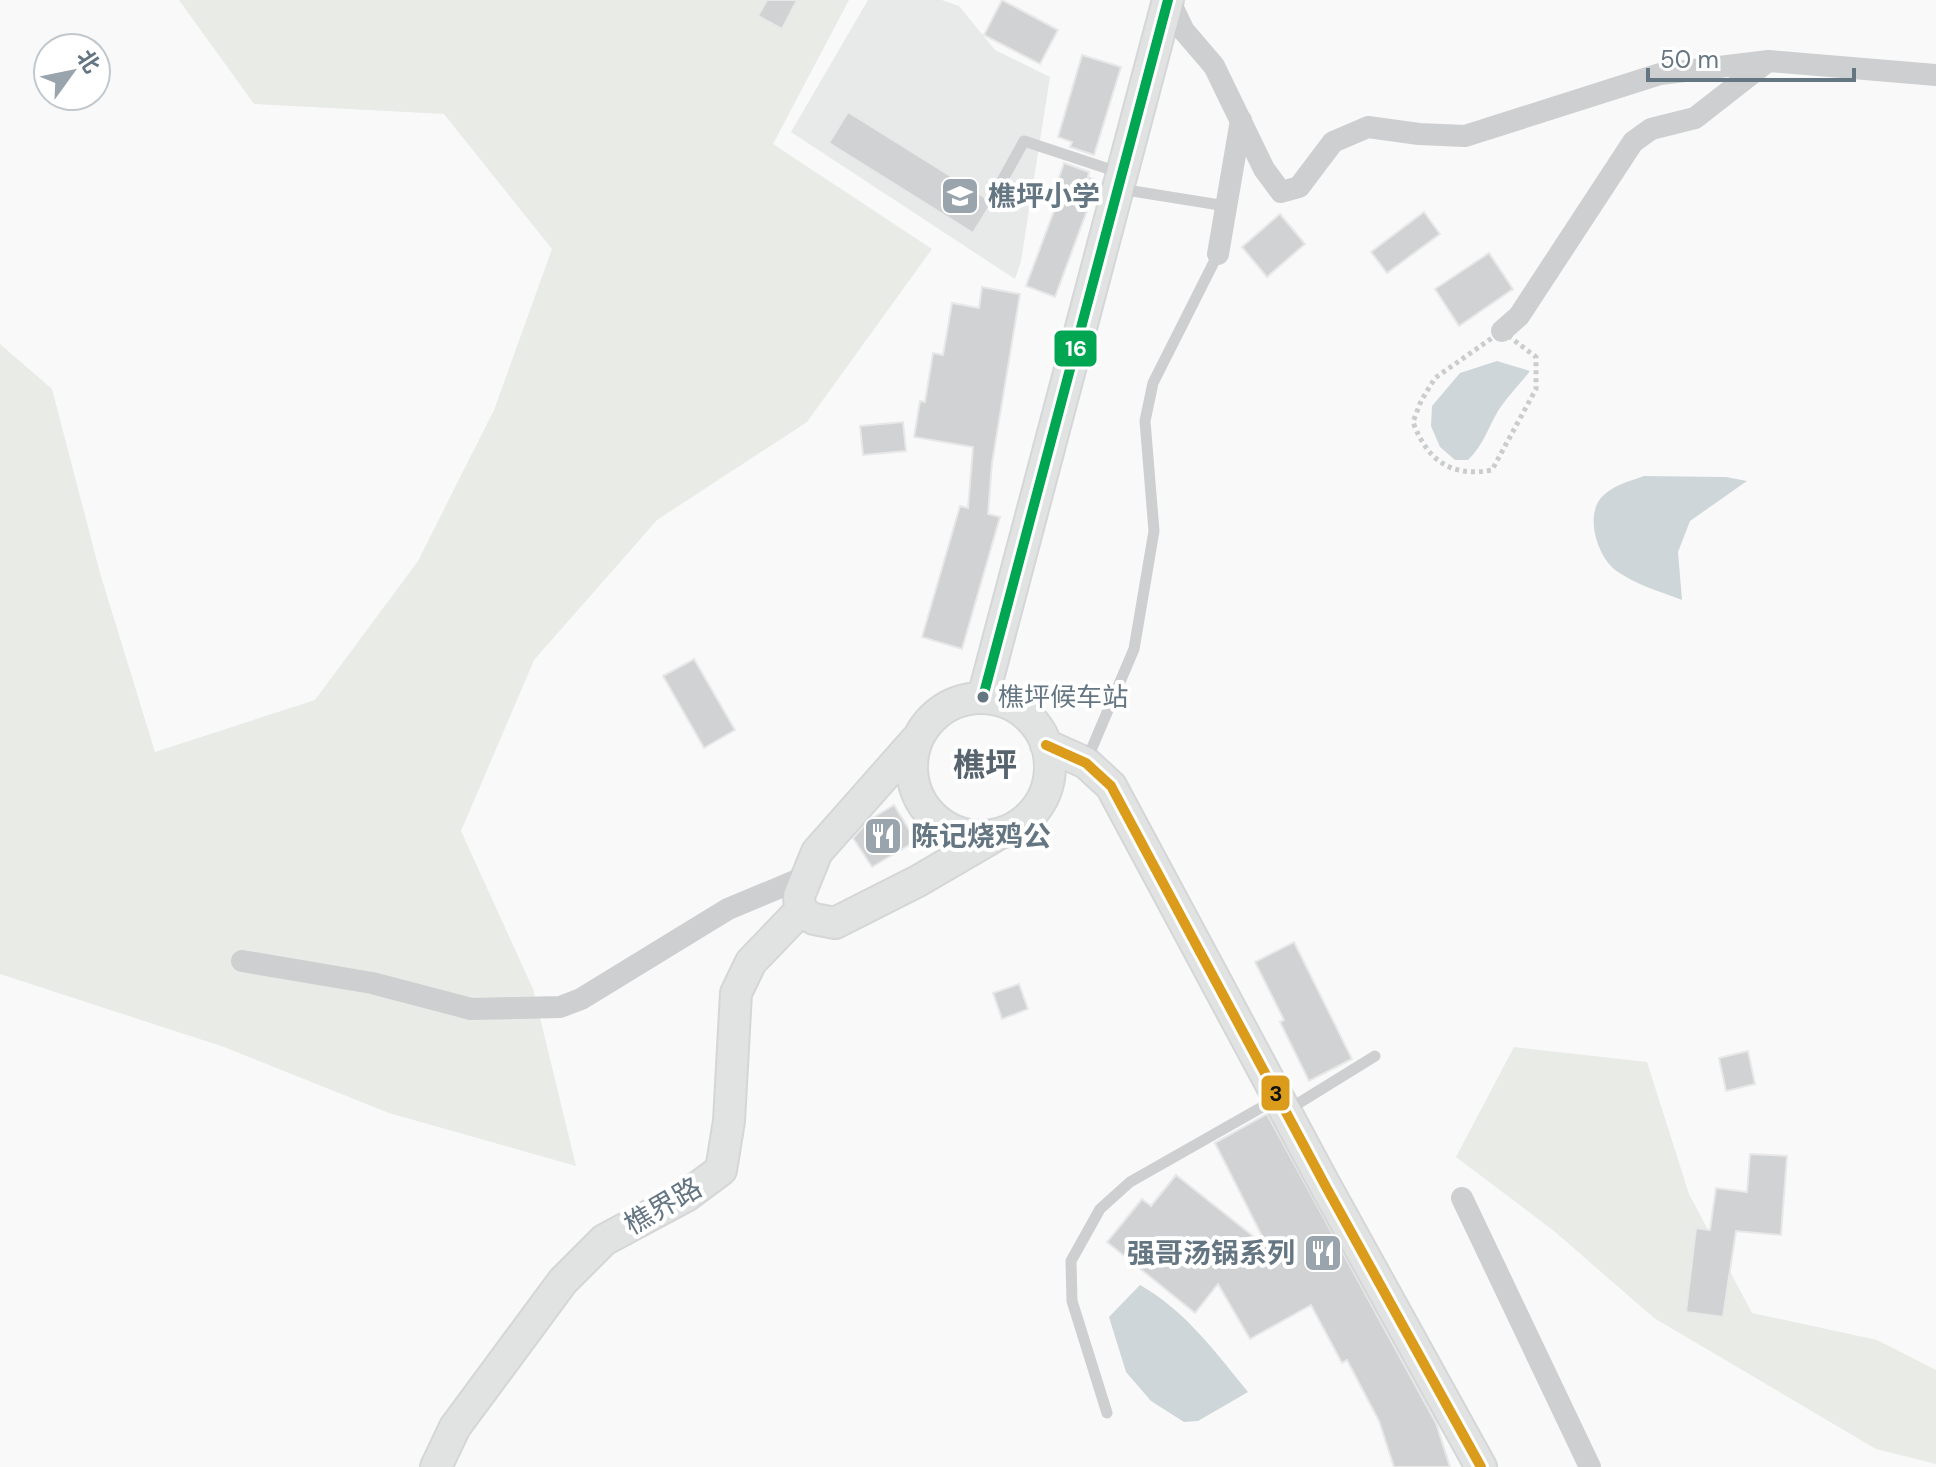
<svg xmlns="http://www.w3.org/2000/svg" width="1936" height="1467" viewBox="0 0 1936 1467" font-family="'DM Sans','Noto Sans SC',sans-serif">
<rect width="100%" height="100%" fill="#f9f9f9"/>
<path fill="#e8e9e9" d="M868,0H942L959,6L995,50L1050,77L1021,261L1015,279L791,132Z"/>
<path fill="#e8ebe6" d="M179,0H849L773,144L932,249L807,422L657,520L534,660L461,831L533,989L576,1166L389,1113L224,1047L0,974V344L52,389L100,573L155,752L315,700L418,561L494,410L552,249L444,114L254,104Z
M1514,1047L1647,1062L1689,1194L1752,1313L1877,1340L1936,1370V1464L1876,1449L1654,1318L1554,1231L1456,1157Z"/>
<path fill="#ced6d9" d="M1497,361L1530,371C1520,384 1507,397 1498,411C1488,428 1483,446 1468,460H1455L1440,447L1431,426L1432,406L1460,373Z
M1644,476L1726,477L1747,481L1690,521L1678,552L1682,600C1661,592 1637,585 1618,572C1599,560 1585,520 1600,499C1610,486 1630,481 1644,476Z
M1140,1285C1185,1310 1217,1354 1248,1392L1198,1421L1184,1422L1151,1401L1126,1372L1109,1317Z"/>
<path fill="#d0d2d3" stroke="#e8e8e8" stroke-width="2" d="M767,0H797L782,29L758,16Z
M1002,0L1058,30L1040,64L984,35Z
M1082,55L1121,67L1094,155L1070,147L1072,142L1058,137Z
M848,112L992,202L973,233L829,143Z
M1064,163L1089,172L1088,177L1098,181L1055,297L1026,286L1058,200L1052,198Z
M1424,212L1440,234L1387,273L1371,252Z
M1280,214L1305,244L1267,277L1242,247Z
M1489,253L1513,289L1459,326L1435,289Z
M982,287L1020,294L992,463L988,514L1000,517L962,649L922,637L960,506L968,508L973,447L914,437L920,401L925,402L933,353L943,355L952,303L979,308Z
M903,422L906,451L863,455L860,426Z
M694,659L735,730L704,748L663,676Z
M894,805L916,841L872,867L853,838L869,820Z
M1294,942L1352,1059L1309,1081L1280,1022L1284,1020L1255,962Z
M1019,984L1028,1009L1002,1019L993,993Z
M1748,1051L1755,1084L1726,1091L1719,1058Z
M1267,1114L1436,1423L1450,1467H1394L1379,1421L1347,1360L1342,1363L1311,1305L1250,1339L1218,1284L1195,1313L1107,1242L1142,1199L1151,1206L1176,1175L1268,1248L1215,1143Z
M1750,1154L1787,1156L1781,1235L1736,1231L1723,1317L1686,1312L1696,1228L1710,1230L1716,1188L1747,1192Z"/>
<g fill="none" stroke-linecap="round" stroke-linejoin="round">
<defs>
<path id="secondary" d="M983,697L1168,0
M912 767a69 69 0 1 1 138 0a69 69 0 1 1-138 0Z
M1046,745L1086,763L1111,786L1325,1185L1481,1467
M800,911L814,919L835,923L918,881L995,836
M800,911L799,896L817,852L916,740
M436,1467L455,1427L563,1281L604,1240L686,1196L721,1170L729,1121L736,993L751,962L800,911"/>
</defs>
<use href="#secondary" stroke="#d5d6d7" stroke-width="34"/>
<path stroke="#cbcccd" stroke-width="5" stroke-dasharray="4 4" stroke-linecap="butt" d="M1502,331L1536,357V389L1492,470C1451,478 1427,460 1413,422L1421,401L1435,378Z"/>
<path stroke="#cecfd0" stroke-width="11" d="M1120,189L1226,206
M997,190L1024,141L1121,173
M1086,762L1134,649L1154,531L1145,421L1153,383L1218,254
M1286,1111L1375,1056
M1107,1413L1072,1301L1071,1261L1100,1209L1130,1182L1278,1098"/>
<path stroke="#cecfd0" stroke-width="22" d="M1169,0L1184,31L1214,66L1264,169L1281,192L1299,187L1333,142L1368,127L1419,134L1465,136L1660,74L1769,61L1936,75
M1218,254L1241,120
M1502,331L1519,316L1633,142L1651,129L1695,118L1768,61
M242,961L372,983L471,1009L560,1007L581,999L728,909L807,876
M1462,1198L1590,1467"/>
<use href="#secondary" stroke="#e1e2e2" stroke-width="30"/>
<defs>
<path id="bus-1" d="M983,697L1168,0"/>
<path id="bus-2" d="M1046,745L1086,763L1111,786L1325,1185L1481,1467"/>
</defs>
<use href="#bus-1" stroke="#fff" stroke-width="16"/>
<use href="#bus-2" stroke="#fff" stroke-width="16"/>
<use href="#bus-1" stroke="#00a651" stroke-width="10"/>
<use href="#bus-2" stroke="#da9c1a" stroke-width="10"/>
</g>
<defs>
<symbol id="school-square" viewBox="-11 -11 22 22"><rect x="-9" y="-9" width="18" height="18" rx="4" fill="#99a4ac" stroke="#fff"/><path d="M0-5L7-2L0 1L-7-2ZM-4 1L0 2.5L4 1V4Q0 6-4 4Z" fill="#fff"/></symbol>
<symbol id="restaurant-square" viewBox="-11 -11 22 22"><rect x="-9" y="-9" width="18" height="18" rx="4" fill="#99a4ac" stroke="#fff"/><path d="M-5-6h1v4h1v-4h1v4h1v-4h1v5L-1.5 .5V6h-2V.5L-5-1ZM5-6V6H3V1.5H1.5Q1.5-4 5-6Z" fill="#fff"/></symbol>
</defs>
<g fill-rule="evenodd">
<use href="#school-square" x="938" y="174" width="44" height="44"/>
<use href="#restaurant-square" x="861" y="814" width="44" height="44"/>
<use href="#restaurant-square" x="1301" y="1231" width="44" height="44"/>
</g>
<circle fill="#657683" stroke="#fff" stroke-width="3" cx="983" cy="697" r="7"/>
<g text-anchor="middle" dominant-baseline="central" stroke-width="8" stroke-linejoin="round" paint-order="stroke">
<g font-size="26" fill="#657683" stroke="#fff" text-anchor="start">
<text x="998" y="697">樵坪候车站</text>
</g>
<g font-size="28" font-weight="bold" fill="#657683" stroke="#fff" text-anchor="start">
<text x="988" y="196">樵坪小学</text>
<text x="911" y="836">陈记烧鸡公</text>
<text x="1295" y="1253" text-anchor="end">强哥汤锅系列</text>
</g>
<g font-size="28" fill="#657683" stroke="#fff">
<text transform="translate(663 1206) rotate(-30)">樵界路</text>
</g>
<g font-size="32" font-weight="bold" fill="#57646e" stroke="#fff">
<text x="985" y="765">樵坪</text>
</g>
</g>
<g stroke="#fff" stroke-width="3">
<rect x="1053" y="329" width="45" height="39" rx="8" fill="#00a651"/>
<rect x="1260" y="1074" width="31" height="38" rx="8" fill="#da9c1a"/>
</g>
<g font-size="22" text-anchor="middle" font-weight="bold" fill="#fff">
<text x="1076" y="356">16</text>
</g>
<g font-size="22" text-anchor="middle" font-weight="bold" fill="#111">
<text x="1276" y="1101">3</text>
</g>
<g transform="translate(72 72) rotate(57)"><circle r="38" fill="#ffffff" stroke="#c1c8cd" stroke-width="2"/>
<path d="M0-6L14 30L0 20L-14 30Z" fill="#99a4ac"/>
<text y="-12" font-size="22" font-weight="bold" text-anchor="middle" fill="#657683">北</text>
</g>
<path d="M1648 68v12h206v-12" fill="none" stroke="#657683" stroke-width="4"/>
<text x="1660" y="68" font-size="24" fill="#657683" stroke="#ffffff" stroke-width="6" paint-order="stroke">50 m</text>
</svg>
